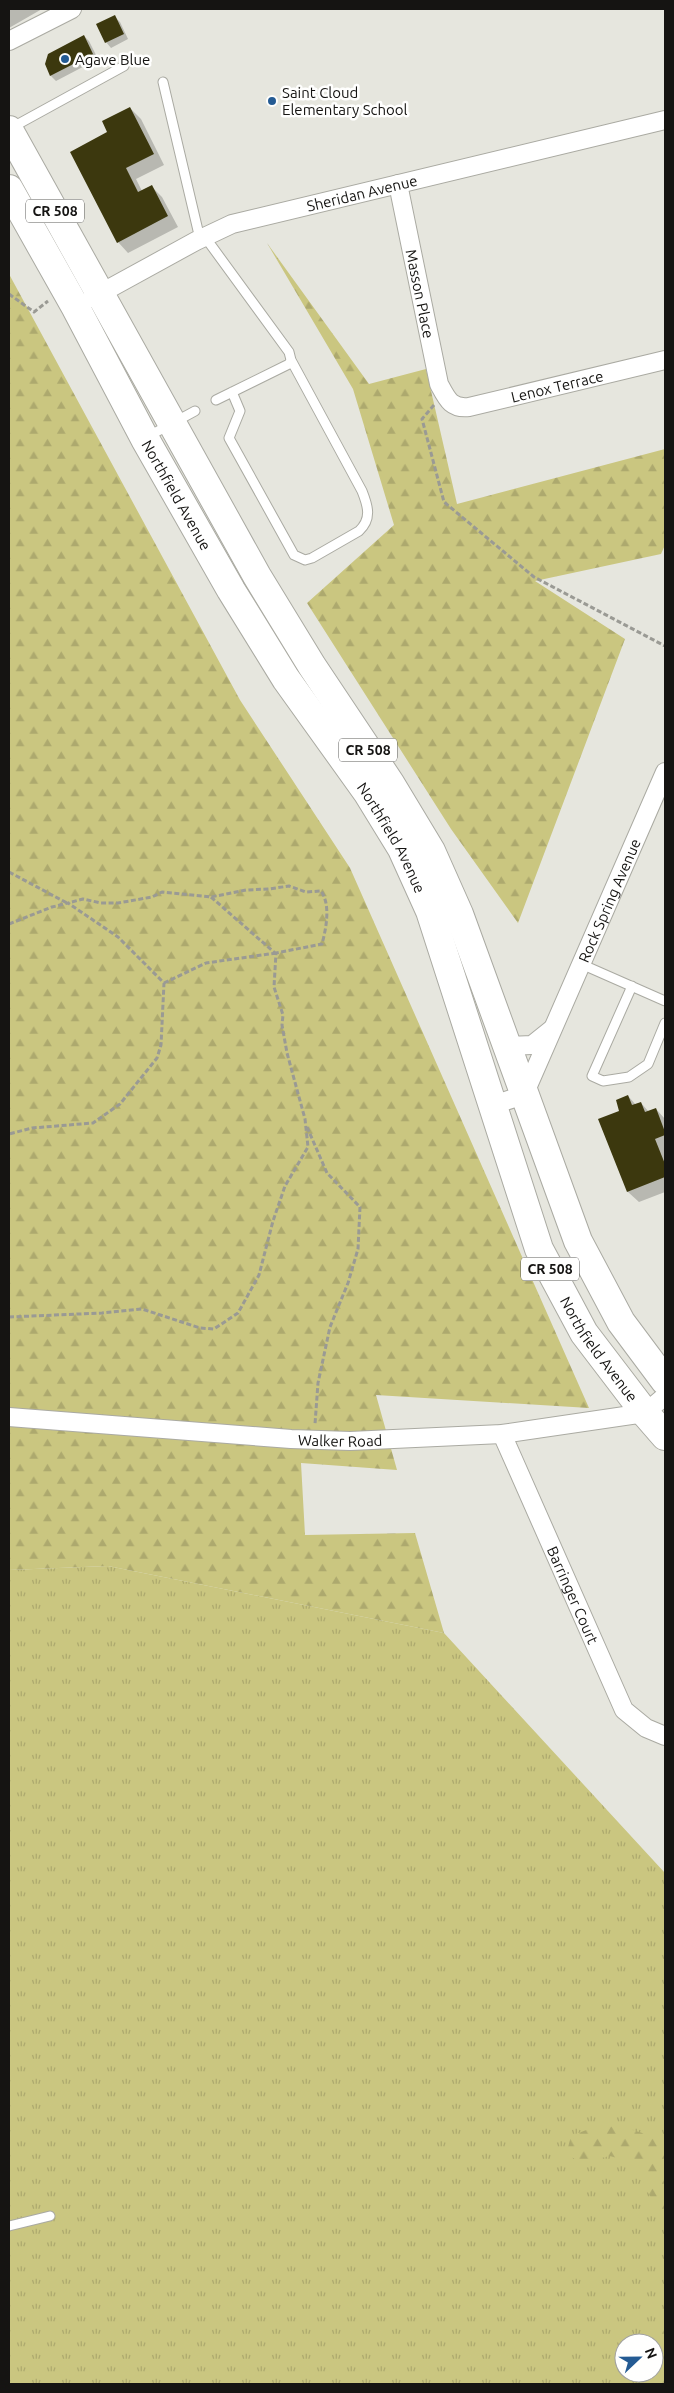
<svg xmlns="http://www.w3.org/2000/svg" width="674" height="2393" viewBox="0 0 674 2393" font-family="Ubuntu,sans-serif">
<defs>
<pattern id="grass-tufts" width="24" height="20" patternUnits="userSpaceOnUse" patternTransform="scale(1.25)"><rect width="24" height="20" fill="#cac680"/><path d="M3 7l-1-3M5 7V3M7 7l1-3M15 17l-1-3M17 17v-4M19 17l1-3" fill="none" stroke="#ada96e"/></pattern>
<pattern id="forest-firs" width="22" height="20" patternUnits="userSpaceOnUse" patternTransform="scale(1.25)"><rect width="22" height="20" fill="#cac680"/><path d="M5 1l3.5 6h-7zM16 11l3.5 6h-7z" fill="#ada96e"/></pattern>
</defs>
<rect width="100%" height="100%" fill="#e6e6de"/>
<path fill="url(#grass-tufts)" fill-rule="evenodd" d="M108,1566L444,1633L665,1873V2384H9V1570ZM624,2343H654V2373H624Z"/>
<path fill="url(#forest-firs)" d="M267,243L369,384L426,369L457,504L665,449V545L661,554L535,581L625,639L518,923L451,829L307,603L394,525L353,389Z
M9,274L240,700L350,868L589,1408L376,1395L397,1470L301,1463L305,1535L415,1533L444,1633L108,1566L9,1570Z
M599,2125L626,2128L665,2140V2227L634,2163L610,2156L583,2162L566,2155L571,2136Z
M665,2303V2384H650L649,2373H654V2343H648Z"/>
<path fill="#0003" d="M9,9H42L9,28Z
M115,17L120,22L128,39L111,48L106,42Z
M84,36L89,41L98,59L56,81L51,76L47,64Z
M130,108L141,119L164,165L136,179L142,191L152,187L162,197L178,227L128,253L118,242L109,133Z
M628,1096L636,1105L641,1103L649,1112L656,1109L665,1119V1192L639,1202L628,1192L599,1120L621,1111Z"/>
<path fill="#3c380e" d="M115,15L124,34L105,43L96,24Z
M84,35L93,54L50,76L45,64L48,54Z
M130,107L154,154L126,168L138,192L152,185L168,216L117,243L70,152L107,132L102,121Z
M628,1095L632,1105L641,1102L645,1112L656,1108L665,1132V1135L655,1139L665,1164V1177L627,1192L598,1119L619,1111L616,1100Z"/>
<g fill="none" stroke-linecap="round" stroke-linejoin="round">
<defs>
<path id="lane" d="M163,82L200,239
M11,128L124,66
M205,237L289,352L291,360L289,364L216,400
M232,392L240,411L229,438L294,555L305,560L312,558L359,531C372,519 368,506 362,491L291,360
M147,437L195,411
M581,964L665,1001
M632,986L592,1076L603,1081L629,1077L648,1064L665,1023
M9,2226L50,2216"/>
<g id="street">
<path d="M9,41L72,9"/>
<path id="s1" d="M398,184L439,384C447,399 451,409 469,407L665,360"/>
<path id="s2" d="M92,298L196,241L232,224L665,120"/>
<path d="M506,1046L532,1045L552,1029"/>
<path id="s3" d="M493,1105L524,1095L665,772"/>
<path id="s4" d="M9,1417L291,1439L350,1441L502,1434L645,1413L665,1396"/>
<path id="s5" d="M502,1434L624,1710L646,1728L665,1736"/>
</g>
<g id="primary">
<path d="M9,130L257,576L312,666L390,783L431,851L459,914L578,1241L621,1322L665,1381"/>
<path id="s6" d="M9,189L76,308L145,439L231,590L286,679L367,792L402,849L430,911L539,1249L584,1333L645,1413L665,1436"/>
</g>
</defs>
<use href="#lane" stroke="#aaaaa2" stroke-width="11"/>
<use href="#street" stroke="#aaaaa2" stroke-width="20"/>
<use href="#primary" stroke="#aaaaa2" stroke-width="30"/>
<path stroke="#9a9a94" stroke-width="3" stroke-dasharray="5 2.5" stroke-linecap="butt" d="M9,294L34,312L48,301
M434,405L422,419L444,502L534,577L665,646
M9,872L67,903
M211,897L275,953
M9,924L52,907L68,903L118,937L164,983L161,1045L157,1058L120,1104L93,1123L32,1128L9,1134
M164,983L206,963L276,953
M307,1127L327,1173L360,1207L358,1249L348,1283L330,1327L318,1383L315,1424
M9,1317L102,1313L142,1309L200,1328L214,1329L238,1313L259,1275L273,1221L285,1186L308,1147L305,1119L287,1053L282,1025L283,1015L274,987L276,953L322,944C326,929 331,905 321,891L306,892L289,886L269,889L246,890L211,897L162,892L152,897L118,903H101L83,899L68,903"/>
<use href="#lane" stroke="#fff" stroke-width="9"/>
<use href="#street" stroke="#fff" stroke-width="18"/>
<use href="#primary" stroke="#fff" stroke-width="28"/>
</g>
<g fill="#245b93" stroke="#fffffe" stroke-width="2">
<circle cx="65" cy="59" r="5"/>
<circle cx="272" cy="101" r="5"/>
</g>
<g text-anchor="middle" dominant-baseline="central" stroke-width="5" stroke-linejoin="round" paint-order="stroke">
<g fill="#fffffe" stroke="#5b5a59" stroke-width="1">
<rect x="26" y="199.5" width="58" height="23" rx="4"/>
<rect x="339" y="738.5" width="58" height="23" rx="4"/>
<rect x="521" y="1257.5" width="58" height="23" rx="4"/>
</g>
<g font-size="14" font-weight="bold" fill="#151412">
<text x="55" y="211">CR 508</text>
<text x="368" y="750">CR 508</text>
<text x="550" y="1269">CR 508</text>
</g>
<g font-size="15" fill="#151412" stroke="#fffffe" text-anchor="start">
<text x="75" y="59">Agave Blue</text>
<text x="282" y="92">Saint Cloud<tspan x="282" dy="17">Elementary School</tspan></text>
</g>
<g font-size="15" fill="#151412" stroke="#fffffe">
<text stroke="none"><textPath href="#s2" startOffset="292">Sheridan Avenue</textPath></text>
<text stroke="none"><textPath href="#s1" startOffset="112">Masson Place</textPath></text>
<text stroke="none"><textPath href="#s1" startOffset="336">Lenox Terrace</textPath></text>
<text stroke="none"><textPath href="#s6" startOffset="349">Northfield Avenue</textPath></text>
<text stroke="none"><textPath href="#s6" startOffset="754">Northfield Avenue</textPath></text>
<text stroke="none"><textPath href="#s3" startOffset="245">Rock Spring Avenue</textPath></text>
<text stroke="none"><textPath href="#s6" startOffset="1309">Northfield Avenue</textPath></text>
<text stroke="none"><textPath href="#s4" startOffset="332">Walker Road</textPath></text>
<text stroke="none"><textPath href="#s5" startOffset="176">Barringer Court</textPath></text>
</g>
</g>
<rect width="674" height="2393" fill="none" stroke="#151412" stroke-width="20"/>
<g transform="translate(639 2358) rotate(68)"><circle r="24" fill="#fffffe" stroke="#a1a1a0"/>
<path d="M0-4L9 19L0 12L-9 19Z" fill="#245b93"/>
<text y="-8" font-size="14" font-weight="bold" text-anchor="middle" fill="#151412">N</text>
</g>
</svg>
